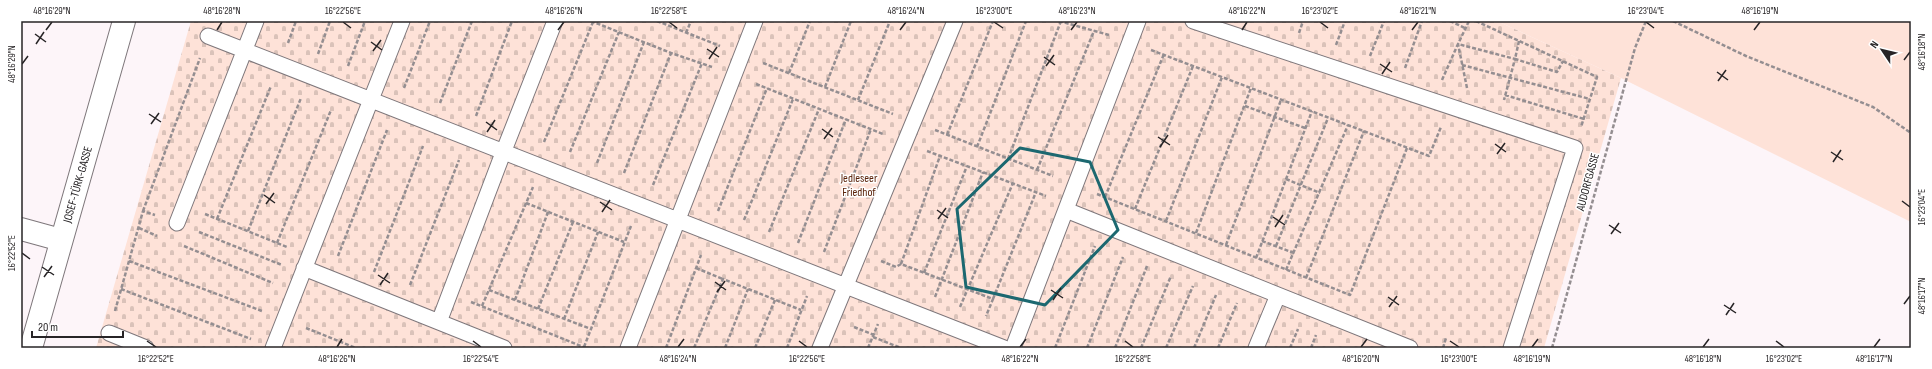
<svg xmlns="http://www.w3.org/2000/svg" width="1932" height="369" viewBox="0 0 1932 369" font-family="'Sofia Sans Condensed',sans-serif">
<defs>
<pattern id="cemetery-stones" width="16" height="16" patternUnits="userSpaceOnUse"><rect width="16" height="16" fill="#fee2d8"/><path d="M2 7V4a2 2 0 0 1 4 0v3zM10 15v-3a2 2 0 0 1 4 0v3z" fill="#dac2b9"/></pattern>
</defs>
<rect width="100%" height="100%" fill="#fdf5f9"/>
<path fill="#fee2d8" d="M1497,21H1911V222L1621,78Z"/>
<path fill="url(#cemetery-stones)" d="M191,21H1497L1621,78L1544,348H96Z"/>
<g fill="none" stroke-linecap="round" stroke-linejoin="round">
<defs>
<path id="service" d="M1193,21L1575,148L1511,348
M208,36L1004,348
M1066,210L1410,348
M177,223L256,21
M304,268L504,348
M439,322L503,153L555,21
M109,333L146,348
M273,348L402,21
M628,348L755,21
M820,348L955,21
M1013,348L1138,21
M1256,348L1278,295"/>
<g id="minor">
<path d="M21,229L61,240"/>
<path id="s1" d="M31,348L124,21"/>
</g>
</defs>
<use href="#service" stroke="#7e777b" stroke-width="17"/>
<use href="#minor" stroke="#7e777b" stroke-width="24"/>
<path stroke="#948e91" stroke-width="2.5" stroke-dasharray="4 2" stroke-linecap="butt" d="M591,21L671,53L712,67
M657,21L720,46
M1059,21L1109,35
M1450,21L1465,28
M1476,21L1597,77L1581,127
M1673,21L1746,56L1873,107L1911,133
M686,33L691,21
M1299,33L1303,21
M1519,41L1515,59L1557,72L1563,61
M288,43L296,21
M1336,45L1345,21
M1151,50L1429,156L1441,127
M318,54L330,21
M1370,56L1384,21
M763,63L893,114
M1462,65L1590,99
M348,66L365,21
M1405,68L1422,21
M789,73L810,21
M1442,80L1458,44L1515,59L1504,100
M756,84L883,134
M825,87L851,21
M404,88L430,21
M1467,88L1458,44L1469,21
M1505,95L1584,119
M858,100L890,21
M440,103L472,21
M1245,106L1305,128
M476,116L512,21
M935,130L1053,176
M947,135L993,21
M544,142L593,22
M977,147L1026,21
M927,151L1046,196
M570,152L619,32
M1008,159L1061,21
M597,163L644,42
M1037,170L1094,31
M624,173L671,53
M1286,179L1320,193
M653,185L702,63
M1097,194L1350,295L1407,148
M1105,197L1164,54
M526,203L624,242
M1135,209L1193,66
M143,211L200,58
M718,211L767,88
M205,214L287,247
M217,219L271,86
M744,220L793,99
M1166,221L1222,77
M139,228L157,236
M248,231L301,98
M199,232L282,265
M769,232L819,109
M1196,233L1251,88
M1262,241L1294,253
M277,243L331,110
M798,243L846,119
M1226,245L1281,100
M184,246L273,283
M1276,246L1328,118
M824,252L871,129
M338,256L387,130
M1256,258L1312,111
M129,261L262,311
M881,261L896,267L901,264L993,299L986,316
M901,264L940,156
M696,268L723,279
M1286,270L1348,125
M374,272L423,146
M924,273L967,166
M1306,278L1364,131
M410,285L459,160
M121,289L251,339
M489,290L591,329
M935,297L983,172
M993,299L1036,192
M515,300L548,212
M471,302L586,348
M482,306L533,187
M960,307L1013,183
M538,309L573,222
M115,311L143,211L155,215
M564,319L598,232
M854,327L874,335
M306,328L356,348
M873,337L901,348
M584,347L631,226
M666,348L701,255
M694,348L723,279L801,310
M725,348L748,289
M755,348L775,300
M787,348L807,296
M868,348L878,324
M1055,348L1095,246
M1087,348L1123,257
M1115,348L1147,266
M1141,348L1171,276
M1166,348L1193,286
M1194,348L1216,295
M1218,348L1237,303
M1290,348L1298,329
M1311,348L1316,335
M1443,348L1446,338
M1552,348L1635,48L1646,21"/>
<use href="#service" stroke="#fff" stroke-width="15"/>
<use href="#minor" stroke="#fff" stroke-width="22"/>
</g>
<path fill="none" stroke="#1c6870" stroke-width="3" stroke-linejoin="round" d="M1020,148L1090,162L1118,230L1045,305L966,287L957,209Z"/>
<path fill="none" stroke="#272426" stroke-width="1.5" d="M343,22L351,28M669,22L677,28M994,22L1003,28M1320,22L1328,28M1646,22L1654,28M46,30L52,22M217,30L222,22M558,30L564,22M900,30L906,22M1071,30L1077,22M1242,30L1247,22M1412,30L1418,22M1754,30L1760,22M35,34L46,42M371,42L382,50M36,44L44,32M707,49L719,57M373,51L381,40M1044,57L1055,65M709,59L717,47M1904,60L1910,52M22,64L28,56M1380,64L1392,72M1046,66L1054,55M1717,72L1728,80M1382,74L1390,62M1718,81L1726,70M149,114L161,122M486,122L497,130M151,124L159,113M822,129L833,137M487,132L495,120M1158,137L1170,145M824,139L832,128M1495,144L1506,152M1160,147L1168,135M1831,152L1843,160M1497,154L1505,143M1833,162L1841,150M264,195L275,203M1902,201L1910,207M600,202L612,210M266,204L274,193M937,210L948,218M602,212L610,200M1273,217L1285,225M938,219L946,208M1609,225L1621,233M1275,227L1283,215M1611,234L1619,223M22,253L30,259M42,267L54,275M378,275L390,283M44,277L52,266M715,282L726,290M380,285L388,273M1051,290L1063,298M717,292L725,281M1388,297L1399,305M1053,300L1061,288M1904,304L1910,296M1724,305L1736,313M1389,307L1397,296M1726,315L1734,303M147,341L156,347M473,341L481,347M799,341L807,347M1125,341L1133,347M1450,341L1459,347M1776,341L1784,347M337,347L342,339M678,347L684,339M1020,347L1026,339M1361,347L1367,339M1532,347L1538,339M1703,347L1709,339M1874,347L1880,339"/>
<g text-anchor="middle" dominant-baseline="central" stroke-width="3" stroke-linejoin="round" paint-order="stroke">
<g font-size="12" fill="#592108" stroke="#fff">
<text x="859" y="178">Jedleseer<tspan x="859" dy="14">Friedhof</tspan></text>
</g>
<g font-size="12" fill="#272426" stroke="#fff">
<text transform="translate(1588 182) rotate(-75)">AUDORFGASSE</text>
<text stroke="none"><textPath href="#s1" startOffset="170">JOSEF-TÜRK-GASSE</textPath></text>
</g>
</g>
<rect width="1932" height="369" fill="none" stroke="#ffffff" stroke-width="44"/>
<g transform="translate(1882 50) rotate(305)" stroke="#ffffff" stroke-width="3" paint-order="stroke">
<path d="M0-3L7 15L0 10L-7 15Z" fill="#272426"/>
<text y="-6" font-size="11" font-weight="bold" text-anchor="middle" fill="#272426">N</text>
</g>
<path d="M32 331v6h91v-6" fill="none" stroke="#272426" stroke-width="2"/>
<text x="38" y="331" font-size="12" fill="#272426" stroke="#ffffff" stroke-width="3" paint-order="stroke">20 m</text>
<rect x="22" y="22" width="1888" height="325" fill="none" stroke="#272426" stroke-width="1.5"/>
<g font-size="10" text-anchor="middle" fill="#272426">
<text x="52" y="14">48°16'29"N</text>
<text x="222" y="14">48°16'28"N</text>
<text x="343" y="14">16°22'56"E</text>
<text x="564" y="14">48°16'26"N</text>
<text x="669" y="14">16°22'58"E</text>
<text x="906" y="14">48°16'24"N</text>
<text x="994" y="14">16°23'00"E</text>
<text x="1077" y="14">48°16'23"N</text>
<text x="1247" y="14">48°16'22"N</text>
<text x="1320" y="14">16°23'02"E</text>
<text x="1418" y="14">48°16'21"N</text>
<text x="1646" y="14">16°23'04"E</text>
<text x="1760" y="14">48°16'19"N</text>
<text transform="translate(1921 52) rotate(-90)" y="4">48°16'18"N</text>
<text transform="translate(11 64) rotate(-90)" y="4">48°16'29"N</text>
<text transform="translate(1921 207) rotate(-90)" y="4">16°23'04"E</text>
<text transform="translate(11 253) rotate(-90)" y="4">16°22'52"E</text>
<text transform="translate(1921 296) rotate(-90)" y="4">48°16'17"N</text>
<text x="156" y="362">16°22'52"E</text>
<text x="337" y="362">48°16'26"N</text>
<text x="481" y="362">16°22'54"E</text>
<text x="678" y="362">48°16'24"N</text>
<text x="807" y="362">16°22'56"E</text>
<text x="1020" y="362">48°16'22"N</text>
<text x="1133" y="362">16°22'58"E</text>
<text x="1361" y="362">48°16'20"N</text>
<text x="1459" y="362">16°23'00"E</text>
<text x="1532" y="362">48°16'19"N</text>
<text x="1703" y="362">48°16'18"N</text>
<text x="1784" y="362">16°23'02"E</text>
<text x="1874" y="362">48°16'17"N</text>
</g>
</svg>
